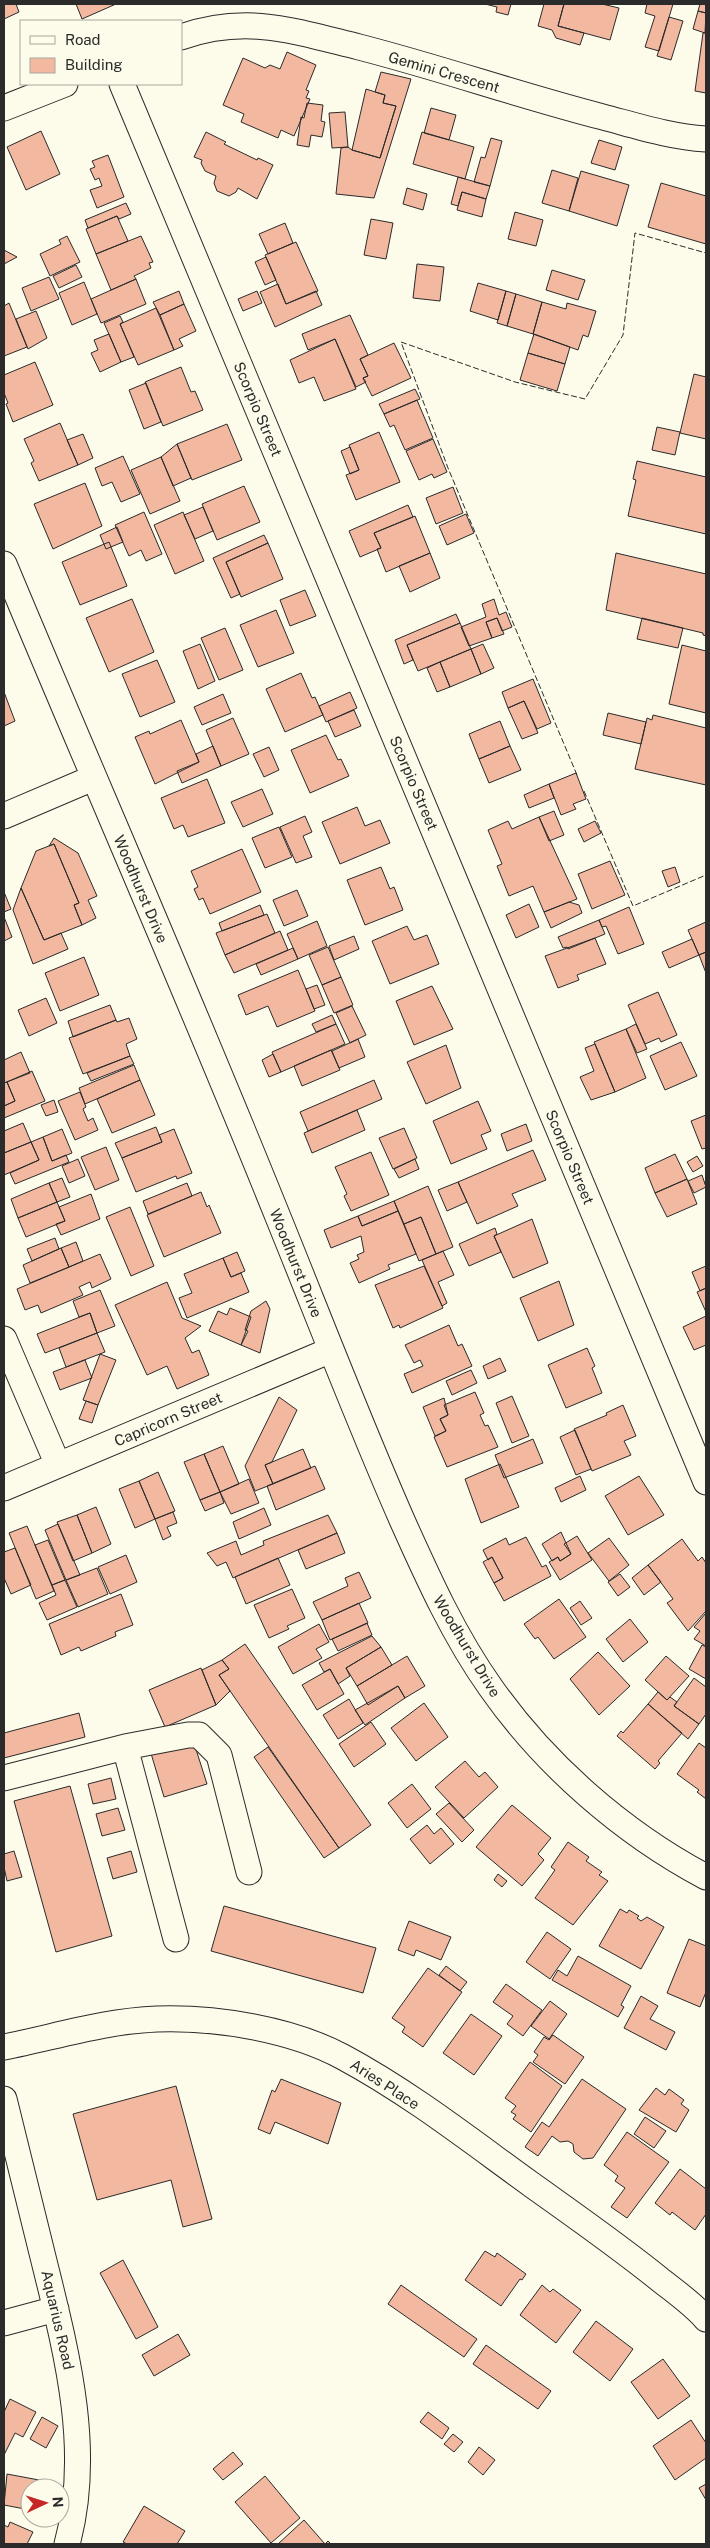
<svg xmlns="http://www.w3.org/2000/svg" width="710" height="2548" viewBox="0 0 710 2548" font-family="'Public Sans',sans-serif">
<rect width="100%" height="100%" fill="#fdfbea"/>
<path fill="#f2b8a0" stroke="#2b2b2b" d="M4,4H16L19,12L4,19Z
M76,4H116L82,19Z
M485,4H511L508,15L496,12L497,7Z
M544,4H564L558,26L584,33L580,45L556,38L552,30L538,26Z
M564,4H602L619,8L610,40L558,26Z
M647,4H673L659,51L645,47L655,16L645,13Z
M700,4H706V13L698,11Z
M698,11L706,13L705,33L693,29Z
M669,17L683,21L671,60L657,56Z
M703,33H706V93L695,91Z
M287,52L316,65L306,90L309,91L306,98L310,99L294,136L281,130L278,138L241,122L244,114L223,105L243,58L265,68L270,65L280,69Z
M381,72L411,79L374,198L336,194L341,148L348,147L352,150L380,158L396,106L383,103L385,95L375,92Z
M366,89L385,95L383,103L396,106L380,158L352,150Z
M307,103L323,105L321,121L325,122L322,137L311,135L309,147L297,145L301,117L304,118Z
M431,108L456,115L449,140L424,133Z
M345,112L348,147L332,148L329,113Z
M41,131L60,174L26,190L7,147Z
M206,132L226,142L224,144L257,160L258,158L273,165L257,199L238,188L236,192L229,196L217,191L214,183L216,176L205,171L201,163L202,160L194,157Z
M422,132L474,147L465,179L413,164Z
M491,138L502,141L490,186L474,182L481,157L485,158Z
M599,140L622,147L615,170L591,163Z
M108,155L124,197L97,208L90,190L102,186L99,178L95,180L90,169L95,167L92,161Z
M552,170L578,178L569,211L542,203Z
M581,171L629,185L617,226L569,211Z
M458,177L490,186L486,199L462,192L458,206L451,204Z
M661,183L706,196V244L648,227Z
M407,188L427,194L423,210L403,204Z
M462,192L486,199L482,217L457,210Z
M126,203L131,214L119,219L117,216L88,228L85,220Z
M515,212L543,220L536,246L508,239Z
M117,216L128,241L96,254L86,229Z
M371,219L393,223L386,259L364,255Z
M285,223L293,243L268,254L259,234Z
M67,236L80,262L50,276L40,254L61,244L59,240Z
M141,236L153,262L149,263L151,268L134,276L136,279L111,290L96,254Z
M296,242L318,291L286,304L265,255Z
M4,250L17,257L4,264Z
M266,257L276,280L265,285L255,262Z
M417,264L444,267L440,301L413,298Z
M76,265L82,277L59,288L53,276Z
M552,270L585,280L578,300L546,290Z
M49,277L59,299L31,311L22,288Z
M136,279L146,304L101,323L91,299Z
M84,282L97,314L72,325L59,293Z
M478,283L506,291L498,320L470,311Z
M278,284L286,304L316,291L322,305L275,327L260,292Z
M179,291L184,304L160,315L153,302Z
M257,291L262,303L243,311L238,299Z
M506,291L516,294L507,326L497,323Z
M516,294L542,302L533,334L507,326Z
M542,302L566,309L567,303L596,311L588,337L583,335L578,350L533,334Z
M9,303L27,347L4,356V306Z
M184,304L196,331L179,339L183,346L174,350L160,315Z
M156,308L174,350L138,365L120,324Z
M36,311L47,338L28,349L16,319Z
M350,315L368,355L360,359L368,376L363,378L366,382L356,387L335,339L308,350L302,334Z
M120,316L123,322L120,324L134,357L121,362L104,323Z
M109,334L121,362L100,372L91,353L98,350L94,340Z
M534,334L570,347L565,364L528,353Z
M335,339L356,389L324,401L314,377L299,383L290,360Z
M394,343L411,378L372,396L363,378L368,376L360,359Z
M528,353L565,364L557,391L520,380Z
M35,362L53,405L13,422L6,404L8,403L4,393V375Z
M181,367L191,392L195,391L203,410L163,426L145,382Z
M694,374L706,377V439L680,433Z
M146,383L161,422L144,429L129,390Z
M415,389L420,399L384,414L379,404Z
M417,400L433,438L405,450L394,425L390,427L384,414Z
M60,423L78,465L39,481L31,463L34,461L24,439Z
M227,424L242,460L192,480L177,444Z
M657,427L680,432L675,455L652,450Z
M379,432L400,482L356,500L346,475L359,470L349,445Z
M83,434L93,458L78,465L67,440Z
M433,439L447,472L434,478L432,474L419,480L406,451Z
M177,444L191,478L173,486L161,457Z
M350,447L359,470L350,474L341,451Z
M123,456L140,494L121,502L112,482L102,486L95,468Z
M161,457L180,501L150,514L131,470Z
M637,461L706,477V534L628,516L636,480L633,479Z
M85,483L102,526L53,549L34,504Z
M244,486L260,522L217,540L202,504Z
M453,487L463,513L436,524L426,498Z
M408,505L413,517L374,533L381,548L360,557L349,531Z
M203,507L213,531L195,539L184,515Z
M144,512L162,554L146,561L141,550L129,556L115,525Z
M183,512L204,561L175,574L154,525Z
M466,514L474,533L447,545L439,526Z
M415,516L430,553L386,572L377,549L381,548L374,533Z
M117,527L123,542L106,549L100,535Z
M264,535L268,543L226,562L240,594L231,598L213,558Z
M109,542L127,586L80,605L62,562Z
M268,543L283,579L241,597L226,562Z
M430,553L440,578L410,592L399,566Z
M616,553L706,574V636L703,635V633L606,610Z
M305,590L316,616L290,626L280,600Z
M132,599L154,652L109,672L86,618Z
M494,599L499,615L506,612L512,627L502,631L497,618L486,622L492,638L469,646L461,627L486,617L482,604Z
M276,610L294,653L258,667L240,625Z
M456,614L460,623L407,645L413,660L404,664L395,640Z
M497,618L504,634L492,638L486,622Z
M642,618L683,628L678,648L637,639Z
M460,623L471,649L418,671L407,645Z
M225,628L243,670L219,680L201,638Z
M200,644L215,681L198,689L183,651Z
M483,644L494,668L481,674L471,649Z
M682,645L706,651V713L669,704Z
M471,649L481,674L450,687L440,662Z
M157,660L175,702L140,717L122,674Z
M440,662L450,687L437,692L427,668Z
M301,673L312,698L315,697L323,715L285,732L266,689Z
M533,679L551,723L537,729L524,701L508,708L502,692Z
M4,692L15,721L4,726Z
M350,692L357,708L326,722L319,706Z
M223,694L231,713L202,725L194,707Z
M524,701L538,733L522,739L508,708Z
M354,710L361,726L335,737L328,721Z
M608,713L646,722L641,744L603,735Z
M653,715L706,728V785L635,769L647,718L652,720Z
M233,718L249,754L221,766L206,730Z
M181,720L199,762L155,784L135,737L149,731L150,734Z
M500,721L510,746L479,759L469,734Z
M326,735L338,760L341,759L349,776L310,793L291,750Z
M213,746L221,766L182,783L177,771L199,762L196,754Z
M510,746L521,770L489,783L479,759Z
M269,747L279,770L264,777L253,754Z
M576,773L586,799L573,804L576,809L561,815L549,784Z
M207,779L225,823L188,837L183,825L174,829L161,798Z
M549,784L554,798L529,808L524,795Z
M262,789L273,814L243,827L231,802Z
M357,807L365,826L380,820L390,843L340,864L322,822Z
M554,811L564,835L549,841L539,817Z
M305,816L312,832L303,836L312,857L296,863L280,827Z
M539,817L577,899L544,912L533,886L509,896L497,866L502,864L488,830L508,821L512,829Z
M595,821L601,833L584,842L578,829Z
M279,827L292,857L265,868L252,838Z
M54,838L78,853L97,896L88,900L96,918L82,925L74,905L79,903L54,844L49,846Z
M54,844L79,903L74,905L82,925L44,940L21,888L36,851Z
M242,849L261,892L210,914L203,898L199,900L194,889L198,887L191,871Z
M610,861L625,895L592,909L578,874Z
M381,867L390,889L394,887L403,910L365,925L347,880Z
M675,867L680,882L668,887L662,871Z
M21,888L44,940L61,933L68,949L33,964L13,910Z
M297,890L308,916L284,926L273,900Z
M4,892L11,909L4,912Z
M569,902L579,905L582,913L551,928L544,912Z
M529,904L539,927L516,938L506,915Z
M260,905L264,915L222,931L219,923Z
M629,907L644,944L618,954L606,926L602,927L599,920Z
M267,914L275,933L225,955L216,933Z
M4,917L12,937L4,941Z
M599,920L605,934L568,949L567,947L563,948L558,937Z
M317,921L327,946L298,959L287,934Z
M706,922V952L699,955L688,930Z
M407,926L414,940L427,935L439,964L390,984L372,941Z
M280,931L288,950L234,973L225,955Z
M354,936L359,949L334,960L329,946Z
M595,938L606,964L577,975L579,980L558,988L545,956Z
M692,939L699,955L669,968L662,952Z
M328,947L341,977L322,985L309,955Z
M293,948L298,959L261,975L256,964Z
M706,952V973L699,955Z
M84,957L99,995L60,1011L45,973Z
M298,970L315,1011L277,1027L268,1006L246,1015L238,995Z
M341,977L353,1005L334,1013L322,985Z
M317,985L325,1005L314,1009L306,989Z
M432,986L453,1029L414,1045L396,1001Z
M658,992L677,1035L661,1042L659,1038L645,1044L628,1005Z
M46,998L57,1023L29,1036L18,1010Z
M110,1005L116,1020L73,1037L68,1021Z
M352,1006L366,1035L350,1043L336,1013Z
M332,1015L336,1024L316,1032L312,1024Z
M129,1018L137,1039L126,1044L130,1056L83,1074L69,1038L116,1020L117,1022Z
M336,1024L345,1044L281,1072L272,1052Z
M636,1024L647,1049L637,1053L626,1029Z
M626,1029L646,1078L615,1092L594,1042Z
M358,1039L365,1057L339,1068L332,1051Z
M681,1042L697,1076L665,1090L650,1056Z
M595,1044L615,1092L591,1100L580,1077L594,1071L585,1048Z
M446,1045L461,1088L426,1104L407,1062Z
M331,1050L340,1070L302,1086L294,1066Z
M21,1052L30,1073L4,1083V1060Z
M273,1054L281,1072L269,1077L262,1060Z
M130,1056L134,1064L91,1081L87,1073Z
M134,1065L140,1080L85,1104L79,1088Z
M32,1071L45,1101L4,1118V1106L15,1101L7,1082Z
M140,1080L155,1115L112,1133L97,1099Z
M374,1080L382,1099L308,1131L300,1112Z
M7,1082L15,1101L4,1106V1083Z
M80,1092L86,1107L83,1109L88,1121L93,1118L98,1130L75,1140L58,1101Z
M54,1100L58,1112L46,1116L41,1105Z
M478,1101L491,1131L481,1135L487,1149L451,1164L433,1121Z
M357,1110L365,1130L312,1153L304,1133Z
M706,1115V1148L702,1149L691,1121Z
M23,1123L31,1142L4,1153V1131Z
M526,1124L532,1141L507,1151L501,1134Z
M156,1127L162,1142L122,1158L115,1143Z
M404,1128L417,1158L393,1169L379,1138Z
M62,1129L72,1153L52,1161L43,1137Z
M174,1129L192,1173L177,1179L176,1176L136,1192L122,1158L162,1142L159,1135Z
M43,1137L52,1161L66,1155L69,1162L15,1184L10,1173L39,1160L31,1142Z
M31,1142L39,1160L4,1175V1153Z
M106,1147L119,1180L95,1190L81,1157Z
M533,1150L546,1180L512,1194L518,1206L477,1224L458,1182Z
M371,1152L389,1195L351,1211L344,1196L347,1194L335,1167Z
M675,1154L687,1179L655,1193L645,1168Z
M697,1156L703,1166L693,1172L687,1162Z
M78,1159L85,1176L69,1183L62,1166Z
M415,1159L419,1169L399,1178L394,1169Z
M702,1175L706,1187L694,1193L688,1181Z
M62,1178L70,1197L57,1202L49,1183Z
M687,1179L697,1204L667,1217L655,1193Z
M458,1182L467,1202L447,1211L438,1190Z
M49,1183L57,1202L18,1218L11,1199Z
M187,1183L192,1196L148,1214L143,1201Z
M428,1186L453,1247L436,1254L421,1217L404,1224L394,1201Z
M201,1192L207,1207L209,1205L221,1233L164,1257L147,1215Z
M91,1194L100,1219L61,1235L56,1224L65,1221L59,1207Z
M394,1201L398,1211L362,1226L358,1216Z
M57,1202L65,1221L26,1237L18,1218Z
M130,1207L154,1266L131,1276L106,1217Z
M398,1211L416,1254L388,1265L390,1269L359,1283L350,1263L359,1259L357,1255L364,1252L361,1236L331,1248L324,1230L358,1216L362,1226Z
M421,1217L436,1254L419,1261L404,1224Z
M532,1219L548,1263L513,1278L494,1236Z
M495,1228L497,1234L494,1236L501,1252L469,1266L459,1244Z
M55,1238L59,1249L32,1261L27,1249Z
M76,1242L83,1261L69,1267L61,1248Z
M61,1248L69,1267L30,1283L23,1265Z
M443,1251L454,1275L438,1282L447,1303L442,1306L422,1260Z
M237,1252L245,1271L231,1277L223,1258Z
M100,1254L111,1279L92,1288L90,1282L79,1287L83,1295L41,1313L38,1305L25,1310L17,1289Z
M223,1258L231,1277L241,1273L249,1292L187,1318L179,1298L192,1293L184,1274Z
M424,1266L443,1308L400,1328L399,1325L393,1328L375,1285Z
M706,1266V1288L700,1291L692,1272Z
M559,1281L574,1325L538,1341L520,1298Z
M167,1282L182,1318L201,1326L185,1338L192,1353L199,1350L209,1375L177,1389L167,1366L147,1375L115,1305Z
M706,1288V1312L697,1292Z
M100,1290L115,1326L97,1333L90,1313L79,1317L73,1301Z
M266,1301L270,1309L260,1353L241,1345L248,1331L245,1330L251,1311Z
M230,1308L251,1317L241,1345L209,1331L218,1311L227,1315Z
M90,1313L97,1333L45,1353L37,1334Z
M706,1316V1345L694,1350L683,1327Z
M449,1325L458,1346L462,1344L472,1366L412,1393L404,1374L423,1366L420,1360L414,1363L405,1345Z
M97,1333L105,1352L66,1367L59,1348Z
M587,1348L595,1366L592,1368L602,1393L566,1408L548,1365Z
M100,1354L116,1360L98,1405L83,1400Z
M500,1358L506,1371L488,1379L483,1366Z
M85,1360L92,1378L60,1390L53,1372Z
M471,1370L477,1383L452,1395L446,1381Z
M475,1392L484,1413L480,1415L485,1426L488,1425L498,1447L447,1467L434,1437L446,1431L440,1419L448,1415L444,1405Z
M512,1396L529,1436L512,1443L496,1403Z
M279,1397L297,1410L272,1462L265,1465L273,1484L255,1491L245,1466Z
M444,1398L448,1415L440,1419L446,1431L435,1436L423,1407Z
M86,1401L98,1405L92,1423L79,1419Z
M623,1405L636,1436L624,1441L631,1455L592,1471L574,1429L607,1415L606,1413Z
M575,1430L591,1469L576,1475L560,1437Z
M533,1439L543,1463L504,1478L495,1455Z
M223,1446L239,1484L220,1492L204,1454Z
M303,1449L311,1468L273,1484L265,1465Z
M204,1454L220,1492L200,1500L184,1462Z
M500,1464L519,1507L481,1523L465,1479Z
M315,1466L325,1489L276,1510L267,1486Z
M158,1472L175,1511L155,1519L139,1481Z
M580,1476L586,1490L561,1502L555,1488Z
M639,1476L664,1515L628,1535L605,1496Z
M249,1479L259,1503L231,1514L220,1492Z
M139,1481L155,1519L135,1528L119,1489Z
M220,1492L224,1503L205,1511L200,1500Z
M96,1507L111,1544L92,1553L77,1515Z
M264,1508L271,1525L239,1539L233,1522Z
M173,1512L177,1523L167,1527L171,1536L163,1540L155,1519Z
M77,1515L92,1553L73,1561L57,1522Z
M328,1515L337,1533L235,1577L233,1578L226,1562L217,1566L207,1553L236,1541L241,1555L264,1545L263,1541Z
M58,1524L80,1575L66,1580L45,1530Z
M27,1526L54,1591L36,1599L9,1533Z
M561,1532L571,1554L560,1561L558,1557L552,1561L542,1544Z
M337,1533L345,1553L306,1569L298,1550Z
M577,1536L592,1560L560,1580L549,1562L558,1557L560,1561L571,1554L564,1544Z
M526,1537L542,1567L546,1565L551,1576L504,1601L494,1583L503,1578L492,1557L488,1560L483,1550L506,1538L509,1545Z
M609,1538L629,1565L609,1581L588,1553Z
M682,1539L698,1561L702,1557L706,1563V1611L688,1631L667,1603L673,1599L648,1565Z
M48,1540L65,1580L52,1585L35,1545Z
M15,1548L31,1585L11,1594L4,1578V1552Z
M126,1555L137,1582L110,1594L98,1567Z
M492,1557L503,1578L494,1583L483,1562Z
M278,1558L290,1585L246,1604L235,1577Z
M648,1565L661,1582L644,1595L632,1578Z
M97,1568L108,1594L78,1607L66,1580Z
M359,1572L371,1598L322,1620L313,1602L348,1586L345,1578Z
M620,1574L630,1587L618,1596L608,1582Z
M65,1580L77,1607L47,1620L39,1603L56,1595L52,1585Z
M292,1589L305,1618L287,1626L289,1629L269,1638L254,1605Z
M121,1594L133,1625L115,1632L116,1636L81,1651L79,1647L61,1655L49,1624Z
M559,1599L586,1637L554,1659L538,1637L535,1639L524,1624Z
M580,1601L592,1618L581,1625L570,1608Z
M359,1603L368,1623L330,1640L322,1620Z
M706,1613V1646L694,1639L700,1631L694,1627Z
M630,1619L648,1642L623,1662L606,1639Z
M367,1623L372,1635L338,1651L332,1639Z
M319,1624L329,1642L316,1649L322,1658L293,1674L278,1647Z
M372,1636L381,1647L346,1668L350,1676L338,1684L330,1669L324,1672L319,1663Z
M245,1644L371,1825L339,1848L219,1675L229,1669L222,1660Z
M702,1645L706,1647V1679L689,1669Z
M381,1647L392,1665L357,1686L346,1668Z
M598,1652L630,1686L599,1715L570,1679Z
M407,1656L425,1686L405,1698L398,1686L368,1705L357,1686Z
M666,1656L689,1676L667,1700L645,1680Z
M222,1660L229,1669L219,1675L230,1691L216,1705L202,1670Z
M201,1668L216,1705L165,1727L149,1690Z
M330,1669L344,1694L317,1710L302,1685Z
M694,1678L706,1687V1714L699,1724L674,1706Z
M398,1686L405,1698L365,1725L355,1710Z
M658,1692L667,1700L670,1697L677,1702L674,1706L699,1724L688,1739L648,1704Z
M349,1699L363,1723L338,1739L323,1715Z
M424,1703L448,1737L416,1761L391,1728Z
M648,1704L682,1733L658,1761L660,1763L655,1769L617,1736L621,1731L623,1733Z
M79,1713L85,1737L4,1758V1733Z
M371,1722L386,1744L354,1767L339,1744Z
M194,1743L207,1784L164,1797L150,1750Z
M699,1743L706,1748V1799L697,1792L699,1790L677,1774Z
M268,1747L339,1848L324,1858L254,1757Z
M465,1761L479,1777L485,1772L498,1787L464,1818L435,1787Z
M111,1778L116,1799L93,1804L88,1784Z
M412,1784L431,1809L407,1828L388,1803Z
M70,1786L112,1936L56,1952L14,1801Z
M449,1803L474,1830L462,1842L436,1814Z
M512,1805L551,1838L538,1854L544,1860L522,1886L476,1847Z
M118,1808L125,1830L102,1836L96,1814Z
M427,1825L434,1834L441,1828L454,1844L430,1864L410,1839Z
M568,1842L589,1857L586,1861L602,1872L599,1875L608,1881L573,1925L535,1898L555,1870L551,1867Z
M14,1851L22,1877L7,1881L4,1867V1854Z
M131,1851L137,1872L113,1879L107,1858Z
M498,1874L507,1881L502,1887L494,1880Z
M224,1906L376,1948L363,1993L211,1951Z
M620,1909L627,1913L629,1910L639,1916L637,1918L641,1921L647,1917L664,1927L641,1969L599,1946Z
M409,1921L451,1937L441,1960L416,1950L414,1956L398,1950Z
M547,1932L571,1949L550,1979L526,1962Z
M689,1939L706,1946V1992L700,2007L667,1993Z
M578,1956L631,1986L621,2005L624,2007L618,2017L552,1980L558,1970L567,1976Z
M446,1966L467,1982L460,1991L439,1975Z
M428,1968L462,1992L423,2047L402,2032L405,2027L392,2018Z
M506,1984L542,2010L523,2036L507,2024L513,2016L493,2002Z
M641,1996L658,2006L650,2019L675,2032L666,2050L624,2028Z
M550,2001L567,2014L549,2039L531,2026Z
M471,2014L502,2036L474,2075L443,2053Z
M553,2035L584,2057L565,2084L533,2062L538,2055L534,2052L544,2037L549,2040Z
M530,2062L562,2086L531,2132L513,2119L516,2115L511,2112L516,2106L505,2098Z
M281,2079L341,2103L328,2144L275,2122L270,2134L258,2129L272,2090L275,2092Z
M582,2079L626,2109L593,2158L583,2159L574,2152L573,2144L568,2141L560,2142L552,2136L538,2156L525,2147L542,2122L549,2127Z
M176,2086L212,2219L183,2227L171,2180L97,2200L73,2114Z
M656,2088L665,2095L669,2089L684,2100L681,2104L689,2110L676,2132L639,2110Z
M645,2117L666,2131L654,2148L634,2134Z
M627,2132L669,2162L627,2218L611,2207L625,2188L615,2181L618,2176L604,2165Z
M680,2169L706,2189V2214L695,2230L672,2212L670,2215L655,2203Z
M485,2251L495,2257L497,2253L526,2274L522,2280L520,2279L501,2306L465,2280Z
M123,2260L158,2327L136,2339L100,2273Z
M401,2285L477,2339L464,2357L388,2304Z
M542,2285L550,2292L553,2289L581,2310L556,2343L520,2315Z
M596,2321L633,2349L610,2381L573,2352Z
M178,2334L190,2355L154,2376L142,2355Z
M486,2345L551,2391L538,2409L473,2364Z
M663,2359L690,2396L658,2419L631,2382Z
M10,2399L36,2412L23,2437L15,2433L4,2455V2412Z
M428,2412L449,2428L442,2439L420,2422Z
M42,2417L58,2426L46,2448L30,2439Z
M691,2420L706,2443V2458L675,2480L653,2446Z
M453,2434L463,2442L454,2452L444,2444Z
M479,2447L495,2460L483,2475L468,2462Z
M233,2452L243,2464L223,2480L213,2469Z
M7,2474L39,2480L38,2488H30V2510L4,2505Z
M265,2476L300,2518L271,2543L235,2502Z
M706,2484V2500L699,2488Z
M144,2506L185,2531L177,2544H127L123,2542Z
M304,2520L325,2544L328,2541L331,2544H278Z
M10,2522L33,2532L27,2544H4V2525L8,2527Z"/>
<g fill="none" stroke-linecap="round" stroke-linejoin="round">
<defs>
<path id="minor" d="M181,37C247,14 294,31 359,47C441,68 521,96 603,117C637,126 671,137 706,139
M122,84L706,1482
M4,108L65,84
M4,564C95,782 190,998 278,1217C319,1318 358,1420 402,1520C428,1578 454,1636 491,1688C545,1765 623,1833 706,1877
M4,816L93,778
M4,1339L58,1465
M4,1488L331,1350
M125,1747L176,1939
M4,1778L125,1747L188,1735H199L219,1755L249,1872
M4,2047C55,2037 104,2021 157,2019C216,2017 291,2029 343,2057C410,2093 471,2141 532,2185C574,2215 617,2245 658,2278C674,2291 692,2303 706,2319
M4,2099C17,2152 30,2205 43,2257C66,2350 93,2450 67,2544
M4,2323L56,2309"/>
</defs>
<use href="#minor" stroke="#2b2b2b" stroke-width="27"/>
<use href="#minor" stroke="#fdfbea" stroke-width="25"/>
<path stroke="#2b2b2b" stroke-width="1" stroke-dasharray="6 2.5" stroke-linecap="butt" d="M577,775L448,468L401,342L515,382L585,399L623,335L635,233L706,253
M584,791L633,906L706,875"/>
</g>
<g text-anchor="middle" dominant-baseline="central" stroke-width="4" stroke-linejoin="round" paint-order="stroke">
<g font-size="15" fill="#2b2b2b" stroke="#fdfbea">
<text transform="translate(444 72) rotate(16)">Gemini Crescent</text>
<text transform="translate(258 409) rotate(67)">Scorpio Street</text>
<text transform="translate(414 783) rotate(67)">Scorpio Street</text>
<text transform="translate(141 889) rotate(67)">Woodhurst Drive</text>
<text transform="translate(570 1157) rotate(67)">Scorpio Street</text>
<text transform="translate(296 1263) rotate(68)">Woodhurst Drive</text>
<text transform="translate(168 1419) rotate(-23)">Capricorn Street</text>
<text transform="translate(467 1646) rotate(59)">Woodhurst Drive</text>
<text transform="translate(385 2084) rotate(33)">Aries Place</text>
<text transform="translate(58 2320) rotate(77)">Aquarius Road</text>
</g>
</g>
<rect width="710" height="2548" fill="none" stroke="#2b2b2b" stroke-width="10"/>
<rect x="20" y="20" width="162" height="65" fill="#fdfbea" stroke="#a9a89e"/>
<rect x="30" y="36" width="25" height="8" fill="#fdfbea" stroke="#a9a89e"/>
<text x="65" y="45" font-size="15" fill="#2b2b2b">Road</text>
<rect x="30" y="58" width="25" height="15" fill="#f2b8a0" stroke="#a9a89e"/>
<text x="65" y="70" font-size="15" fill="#2b2b2b">Building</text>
<g transform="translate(45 2503) rotate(86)"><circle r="24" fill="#fdfbea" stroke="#a9a89e"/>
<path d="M0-4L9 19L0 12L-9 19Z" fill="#c62828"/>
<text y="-8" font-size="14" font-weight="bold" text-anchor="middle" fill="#2b2b2b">N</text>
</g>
</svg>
